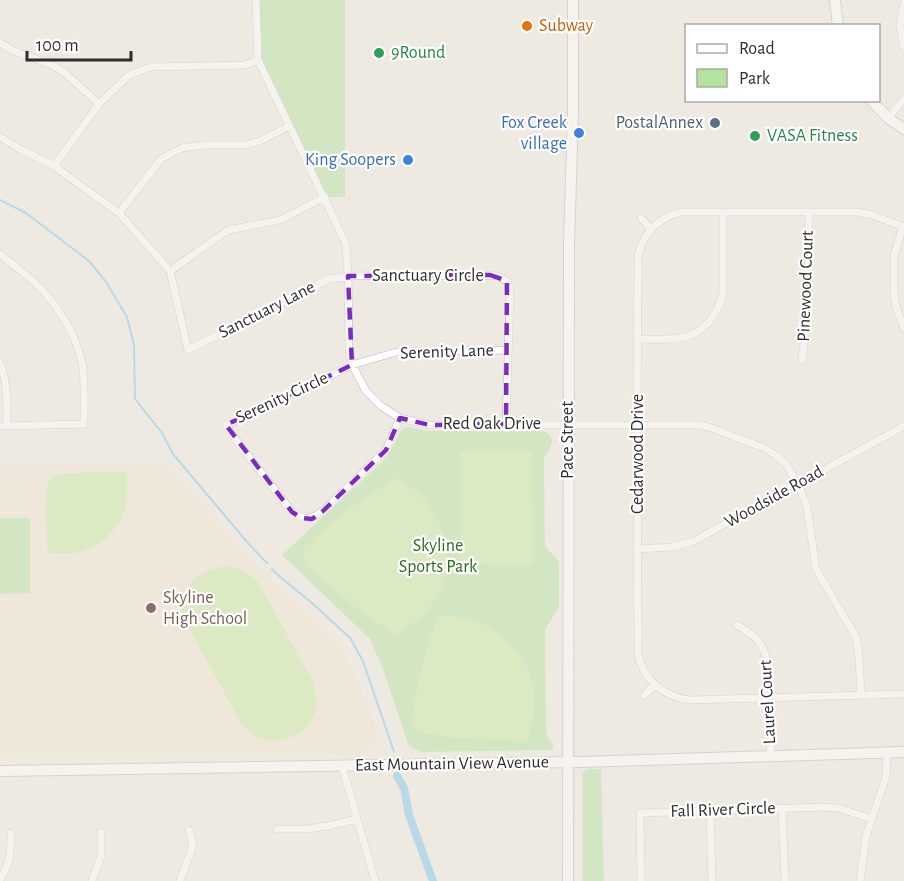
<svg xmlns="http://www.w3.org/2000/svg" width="904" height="881" viewBox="0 0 904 881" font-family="'Alegreya Sans',sans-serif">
<rect width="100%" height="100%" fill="#eee9e1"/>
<path fill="#efe7d1" d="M168,464L263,572L341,643L369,706L378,740L370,754L0,757V465Z"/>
<path fill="#b2e39f" d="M256,0H345V197H325L258,60Z
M408,427L427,431H543C558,437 551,448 544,457L545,544C546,551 555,555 559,562V607L545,630L546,733L554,747L552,750L421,752L409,746L383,669L370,639L282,555L383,461L394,445L401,430L404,428Z
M0,518H30V593L0,594Z
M590,769H601L604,881H582V775L585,770Z"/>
<path fill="#c4ea9b" d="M460,451H532L533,565L461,564Z
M126,472C127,480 128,488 127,496C125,524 104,547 76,553C67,554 57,553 48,553C47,538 43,491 50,480C55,474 60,474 67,473Z
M395,478C446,502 465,564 428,610C419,621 407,628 395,635L361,612L304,564V548L335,519Z
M225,566C239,568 247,573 258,582L314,684C316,694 317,703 315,713C307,738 272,749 251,733C247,731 244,726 241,723L179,610C187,582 195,572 225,566Z
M437,616C488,612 536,651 535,705C534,718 531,729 527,741L456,738L417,732L411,724L419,677Z"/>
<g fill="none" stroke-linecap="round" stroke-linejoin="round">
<path stroke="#77c6ed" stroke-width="2" d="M0,200L26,213L89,261L106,282L127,317L134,345L135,399L162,433L173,454L247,542L267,563
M272,569L280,577L311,602L350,638L363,661L394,752"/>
<path stroke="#77c6ed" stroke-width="8" d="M397,776L404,788L409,815L433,881"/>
<defs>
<path id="street" d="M256,0L258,60L346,244L348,276L349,350L352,365L366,391L381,406L400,418L430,425H699L709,427L764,448L774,454L786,464L798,484L807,506L816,569L856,637L859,657L861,695
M904,3L900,25L904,47
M0,43L14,51L52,65L64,72L99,104
M888,118L904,99
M0,137L22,150L54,166L98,198L119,213L170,271L188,350L329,279L348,276L490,275L498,276L507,281L510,292L506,424
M54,166L99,104L129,75L150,67L245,65L258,60
M119,213L161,159L182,148L203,145H246L260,141L289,126
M641,218L651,229
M903,227L894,256V293L896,307L904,328
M904,227L872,215L857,212H682C658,217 644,232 638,256L637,425L638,654C643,680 664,697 690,700L904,694
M0,254C13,265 28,275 39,287C60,308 78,338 83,368C85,386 84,406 84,424L0,426
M170,271L228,230L280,220L325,197
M638,339C653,339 670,341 685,337C705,332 719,312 723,293V212
M802,360L808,312L809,212
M0,363C8,383 7,404 7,425
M400,418L386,450L323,511C309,520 306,521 292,512L236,440L226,425L352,365L396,352L508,350
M638,549L672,547L694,541L904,426
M737,625C752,634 762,641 766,657L771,756
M644,696L654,685
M342,766L375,881
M782,808L785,881
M710,810L712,881
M277,829H308L333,825L357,819
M0,880C10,865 11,850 11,833
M92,881L101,856V832
M180,881L193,845L189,830
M641,881L640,813L824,807L838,808L872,819
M860,881L866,836L886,777L887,753"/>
<path id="secondary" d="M835,0L838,26
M871,100L888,118L904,129
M0,771L580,762L904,752
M568,881L569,243L573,114V0"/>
</defs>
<use href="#street" stroke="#b4b6c0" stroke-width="8"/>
<use href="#secondary" stroke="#b4b6c0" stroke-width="12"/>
<use href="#street" stroke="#fff" stroke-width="7"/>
<use href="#secondary" stroke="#fff" stroke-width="10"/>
</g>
<path d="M0 0H904V881H0ZM490,275L507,281L506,424L430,425L400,418L386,450L323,511L312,519L302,518L292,512L226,425L352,365L348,276Z" fill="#eee9e1" fill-opacity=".55" fill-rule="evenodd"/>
<path fill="none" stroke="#7b2cbf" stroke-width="4.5" stroke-dasharray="12 8" stroke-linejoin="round" d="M490,275L507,281L506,424L430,425L400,418L386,450L323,511L312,519L302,518L292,512L226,425L352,365L348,276Z"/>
<circle fill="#e8710a" stroke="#fff" stroke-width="2" cx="527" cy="26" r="6"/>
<g fill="#2e9e5b" stroke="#fff" stroke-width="2">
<circle cx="379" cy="53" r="6"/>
<circle cx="755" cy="136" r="6"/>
</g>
<circle fill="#5c6f8a" stroke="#fff" stroke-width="2" cx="715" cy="123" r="6"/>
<g fill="#3f7fe0" stroke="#fff" stroke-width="2">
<circle cx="579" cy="133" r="6"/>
<circle cx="408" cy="160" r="6"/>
</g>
<circle fill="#8d6e63" stroke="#fff" stroke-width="2" cx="151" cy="608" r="6"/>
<g text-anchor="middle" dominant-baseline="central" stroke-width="4.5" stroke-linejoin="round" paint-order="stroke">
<g font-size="18" fill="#c56008" stroke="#fff" text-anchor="start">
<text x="539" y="26">Subway</text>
</g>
<g font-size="18" fill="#27864d" stroke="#fff" text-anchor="start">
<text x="391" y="53">9Round</text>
<text x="767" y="136">VASA Fitness</text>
</g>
<g font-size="18" fill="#366cbe" stroke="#fff" text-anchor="end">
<text x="567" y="123">Fox Creek<tspan x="567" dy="21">village</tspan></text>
<text x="396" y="160">King Soopers</text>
</g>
<g font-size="18" fill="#4e5e75" stroke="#fff" text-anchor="end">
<text x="703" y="123">PostalAnnex</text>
</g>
<g font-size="18" fill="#2e2e2e" stroke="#fff">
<text x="428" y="276">Sanctuary Circle</text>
<text transform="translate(806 286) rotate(-88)">Pinewood Court</text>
<text transform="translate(267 310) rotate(-27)">Sanctuary Lane</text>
<text transform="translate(447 352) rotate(-2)">Serenity Lane</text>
<text transform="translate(282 398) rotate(-25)">Serenity Circle</text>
<text x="492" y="424">Red Oak Drive</text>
<text transform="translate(568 440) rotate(-90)">Pace Street</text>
<text transform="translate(638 454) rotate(-90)">Cedarwood Drive</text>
<text transform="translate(774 497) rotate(-29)">Woodside Road</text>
<text transform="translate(768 702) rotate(-93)">Laurel Court</text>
<text transform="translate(452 764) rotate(-1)">East Mountain View Avenue</text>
<text transform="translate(723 810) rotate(-2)">Fall River Circle</text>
</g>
<g font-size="18" fill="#286b1d" stroke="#fff">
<text x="438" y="546">Skyline<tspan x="438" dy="21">Sports Park</tspan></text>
</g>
<g font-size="18" fill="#785e54" stroke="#fff" text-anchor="start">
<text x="163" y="598">Skyline<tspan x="163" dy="21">High School</tspan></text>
</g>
</g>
<rect x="685" y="24" width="195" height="78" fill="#ffffff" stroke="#ababab" stroke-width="1.5"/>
<rect x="697" y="44" width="30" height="9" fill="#ffffff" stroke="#ababab" stroke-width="1.5"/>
<text x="739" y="54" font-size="18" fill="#2e2e2e">Road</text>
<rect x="697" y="69" width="30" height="18" fill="#b2e39f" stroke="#ababab" stroke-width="1.5"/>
<text x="739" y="84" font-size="18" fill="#2e2e2e">Park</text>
<path d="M27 51v9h104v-9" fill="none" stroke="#2e2e2e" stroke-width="3"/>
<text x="36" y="51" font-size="18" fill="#2e2e2e" stroke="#ffffff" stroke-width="4.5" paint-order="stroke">100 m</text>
</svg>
